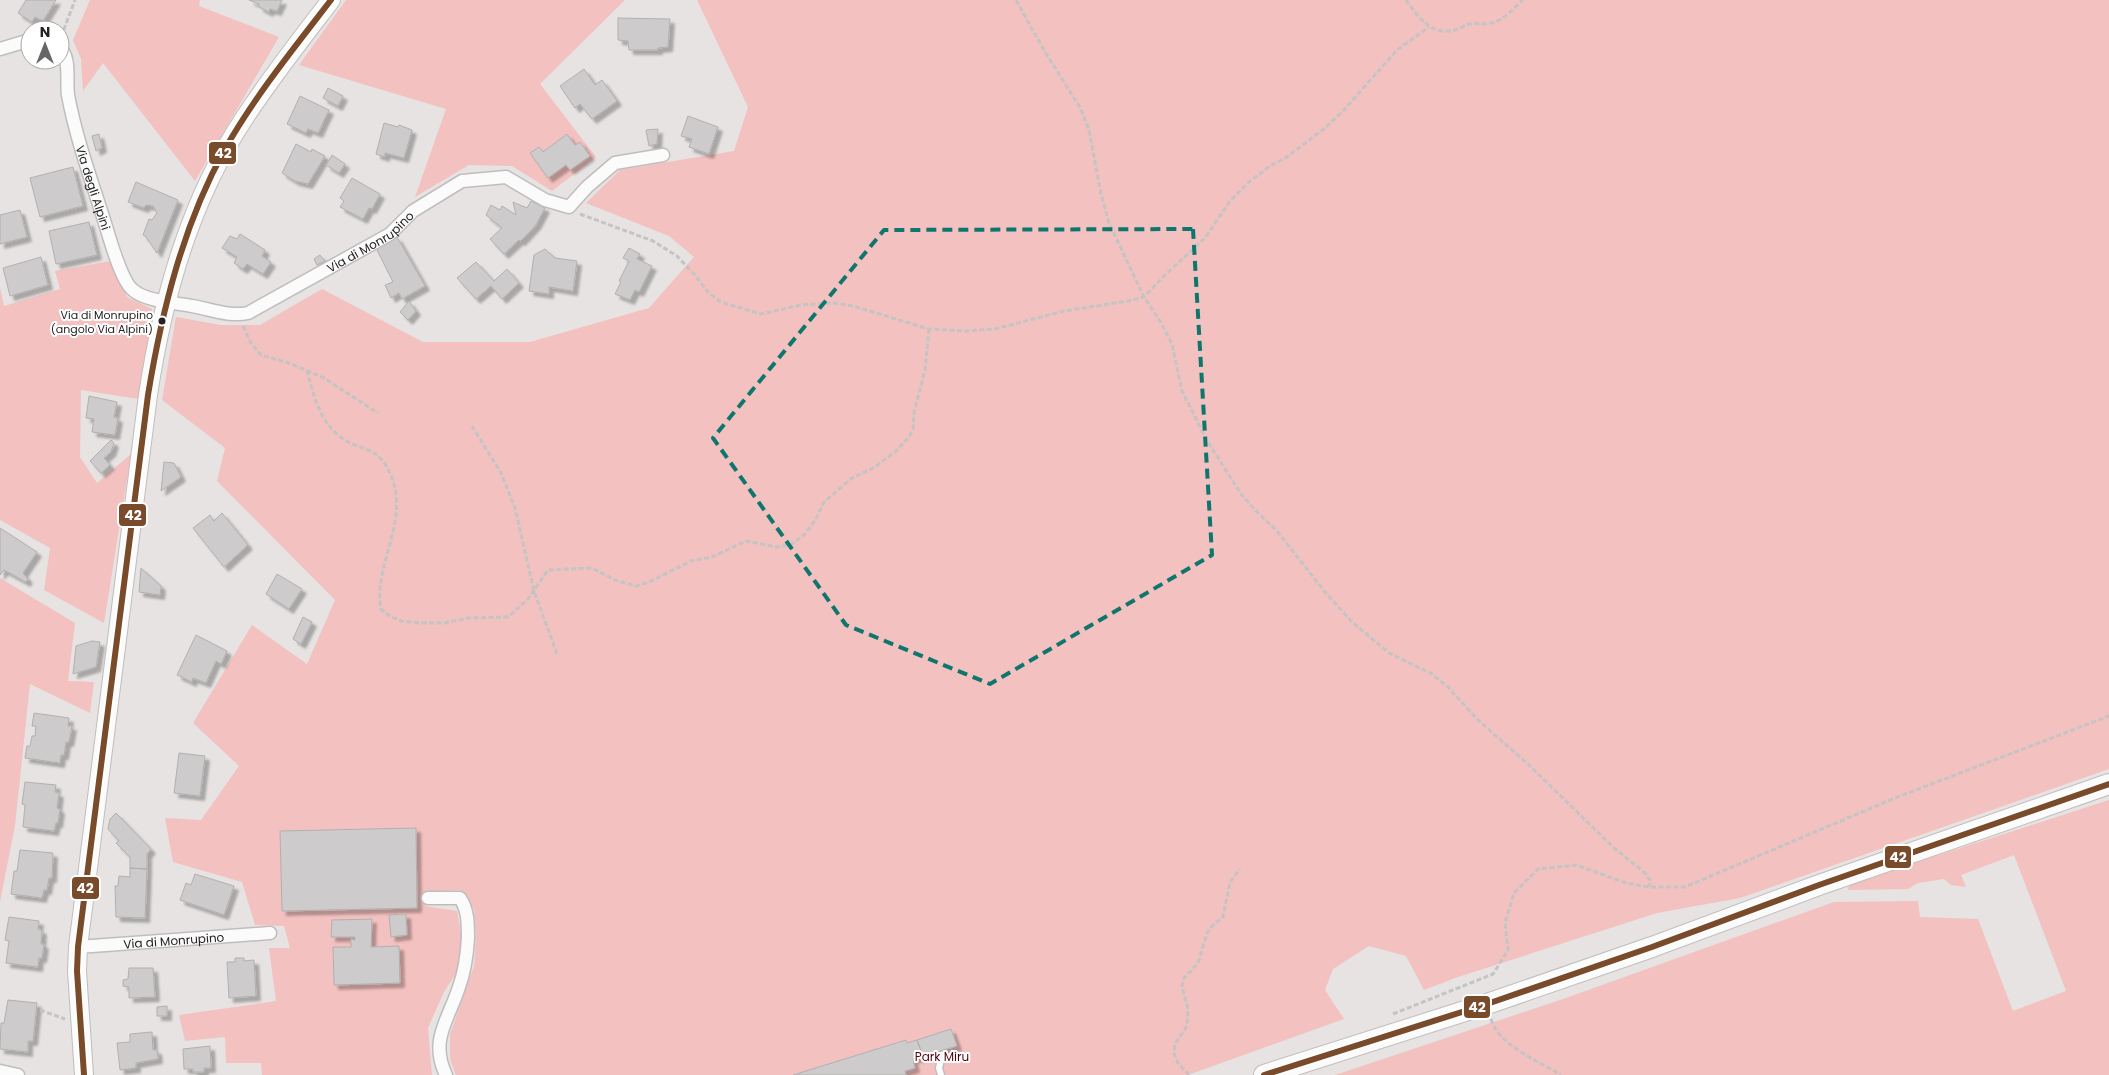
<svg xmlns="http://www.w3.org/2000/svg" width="2109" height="1075" viewBox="0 0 2109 1075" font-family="Poppins,sans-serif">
<defs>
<filter id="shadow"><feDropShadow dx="4.5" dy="4.5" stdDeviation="1" flood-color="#0004"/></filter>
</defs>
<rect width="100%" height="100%" fill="#e6e3e2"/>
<path fill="#f3c1bf" d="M90,0H200L199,6L279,37L195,181L103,63L83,91L81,59L73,40Z
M346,0H625L540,84L596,157L552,191L512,166L469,165L415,197L446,109L299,65Z
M697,0H2109V769L1740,898L1657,913L1455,978L1424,990L1406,956L1369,946L1333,969L1325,990L1344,1019L1188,1075H456L450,1059V1034L474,966L476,935L474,909L459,890L425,892V906L457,911L462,939L457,972L444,992L428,1028L432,1075H262L261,1063H226L225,1037L185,1041L179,1015L276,1001L269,948H290L284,926L255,925L242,882L173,862L165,818L201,820L239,766L193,723L252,625L307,664L335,600L217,481L225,448L162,400L176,317L221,325H260L322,289L423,342H530L649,308L694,257L669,236L586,203L620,170L734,151L748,107Z
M111,261L127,297L152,309L139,399L81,390L80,457L97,483L131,454L104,623L44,590L50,548L0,520V288L4,306L60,289L55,271Z
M0,578L75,623L68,681L94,682L90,713L30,684L15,825L0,902Z
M2109,800V1075H1335L1563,999L1834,902L1918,901L1920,917L1978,919L2013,1011L2066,991L2014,855L1961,875L1966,887L1951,885L1944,879L1918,883L1908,889L1848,890L1849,884Z"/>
<path fill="#cdcbcb" stroke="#b2b0af" filter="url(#shadow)" d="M26,0H56L43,21L35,17L32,22L18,13Z
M249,0H282L277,11L270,9L269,12L259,7V4Z
M618,18L670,19L668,47L658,48V50H629L628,41L618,40Z
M584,69L595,85L602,80L617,101L592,119L580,104L575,108L560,86Z
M328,88L343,96L338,106L323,98Z
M300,96L329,110L318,133L308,129L306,133L287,124Z
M688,116L718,127L709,154L689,147L692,139L681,136Z
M384,123L398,127L399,125L412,130L404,158L385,153V157L376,154Z
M658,129L657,144L649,146L646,130Z
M99,134L102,148L96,151L92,136Z
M567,134L575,145L580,142L590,156L570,170L566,165L548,178L530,153L539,147L543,152Z
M296,144L311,152L312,149L325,156L308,184L295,181L282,173Z
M332,155L345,164L339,173L326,165Z
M73,167L83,206L40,217L30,178Z
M352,178L380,194L372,209L369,208L363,219L340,207L344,201L340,198Z
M136,182L178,200L157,253L146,237L143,235L149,219L152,220L157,213L153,206L146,205L144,208L128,202Z
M531,201L545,208L536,225L521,241L519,240L504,254L490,239L502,228L486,215L491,205L500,210L502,206L516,215L513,202L527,208Z
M20,210L27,237L0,244V215Z
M89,222L97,255L56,264L49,231Z
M240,234L265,250L262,256L271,262L263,274L247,264L243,269L234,263L237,257L222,248L230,236L237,239Z
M397,237L425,286L402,299L399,293L391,298L385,285L393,282L376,248Z
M629,248L640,254L637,259L652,266L639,292L635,290L630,300L615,294L621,282L619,281L629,261L623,258Z
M545,249L555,258L577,261L573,291L549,287V294L529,291L534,255Z
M320,255L325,261L317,265L314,259Z
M41,257L48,285L10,296L3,268Z
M476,262L494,281L507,269L519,283L502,299L491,286L476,299L457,278Z
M409,301L416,311L408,320L400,312Z
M89,396L117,402L114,417L118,418L115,435L92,432L94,419L86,418Z
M111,440L114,443L111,452L104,458L110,465L101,473L90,461Z
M164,462L174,463L181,477L161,491Z
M222,513L248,545L224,567L193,528L210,515L214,521Z
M0,528L37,552L23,573L28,579L26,582L4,570L0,575Z
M141,568L161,586L160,595L139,592Z
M277,574L302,589L289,609L266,594Z
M303,617L312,622L301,644L293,639Z
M196,635L227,651L221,664L216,661L206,683L193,678L192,682L177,675Z
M92,641L100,642L96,667L73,674L76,646Z
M34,713L69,718L68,726H72L69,742H66L64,755H61L60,763L25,758L27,746H30L32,736H35L36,726H32Z
M179,753L205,756L200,796L174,793Z
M25,782L56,785L55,792L59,793L57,808L60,809L58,823H56L54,831L23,827L25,805L22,804Z
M116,813L151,849L147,854V869L130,868V857L116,843L119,841L108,829L110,819Z
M416,828L417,908L282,911L280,831Z
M20,850L53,853L52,878H49L47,890H44L42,898L11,894L14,871H17Z
M130,868L147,869L145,918L116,917L115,886H118L119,876L130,877Z
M195,874L234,886L224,915L180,900L186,883L191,885Z
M406,914L407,935L391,937L389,915Z
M9,917L39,921L38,929L42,930L41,944H44L42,958H39L38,967L6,963L9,941L5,940Z
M372,919L371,947L399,946L400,983L334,985L333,947H351V939L355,940V937H331L332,920Z
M235,958H244V961L254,960L256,996L229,998L227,962H235Z
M129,968H153L155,997L129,998V987L123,986V980L128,979Z
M8,1000L37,1003L33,1041H28V1052L0,1049L1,1023H4Z
M167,1006V1016H157V1007Z
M951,1029L957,1046L923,1056L917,1040Z
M152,1032L153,1050H157L158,1059L136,1063V1068L120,1070L117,1043L130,1042V1034Z
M906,1040L907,1043L917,1040L923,1056L913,1059L915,1068L905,1071L906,1075H793Z
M210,1046L211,1068H204V1072H193V1069H184L183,1049Z"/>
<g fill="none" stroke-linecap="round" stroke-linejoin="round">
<defs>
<path id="lane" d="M941,1075L939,1068L942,1055"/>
<g id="street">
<path d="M0,49L30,40"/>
<path id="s1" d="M60,49C71,56 66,82 68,95C76,138 91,179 104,220C109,236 121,281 133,290C145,301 176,303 192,306C210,309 229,317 248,313L390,234L413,211L462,181L506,177L545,200L569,207L587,187L615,163L663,155"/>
<path d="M428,898H460C468,910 468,923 468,938C467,955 465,971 459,987C449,1019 429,1040 446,1075"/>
<path id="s2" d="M78,947L270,933"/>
<path d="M0,1071L18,1075"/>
</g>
<path id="secondary" d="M84,1075L77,971L78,947L148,395C163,296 190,200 245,117C272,76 302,38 331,0"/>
<path id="primary" d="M1264,1075L1487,1004L1652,947L1819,885L2109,784"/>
</defs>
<use href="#lane" stroke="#c0bebd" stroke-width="9"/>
<use href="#street" stroke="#c0bebd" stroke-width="15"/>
<use href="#secondary" stroke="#c0bebd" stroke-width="20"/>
<use href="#primary" stroke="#c0bebd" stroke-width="22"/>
<path stroke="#c5c4c4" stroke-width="3" stroke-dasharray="5 2.5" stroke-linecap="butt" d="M1016,0L1045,52L1081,109L1089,130L1101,194L1109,223L1144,297L1160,321L1172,344L1182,391L1206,439L1241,494L1257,512L1277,531L1325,592L1352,622L1389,653L1432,674L1448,687L1477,719L1530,766L1614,848L1644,872L1650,880L1649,887
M1406,0C1417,15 1429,34 1451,31C1457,30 1463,26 1469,24C1474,23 1479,24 1485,24C1502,23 1511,11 1523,0
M61,37L75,0
M580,214L653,241L677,256L694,274L709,293L721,302L761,314L801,305L834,303L853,306L929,329L965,331L995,329L1064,311L1128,301L1144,297L1165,275L1205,238L1230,201L1249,182L1270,166L1287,157L1325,128L1343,111L1397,50L1429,27
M243,326L251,343L261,355L289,363L324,378L378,413
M307,370C313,394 319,419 338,435C361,454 378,442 392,478C409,522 373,566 381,609L391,617L402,621L420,623H444L468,618L508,617L528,599L548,570L592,568L615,580L636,586L649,582L691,561L712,557L746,541L777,547L792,544L805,534L816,519L824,502L852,478L875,467L896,451L909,437L913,429L914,413L925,370L929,329
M472,426L501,473L515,508L534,591L557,654
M40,1010L65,1019
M1393,1014L1493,974L1508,950L1505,923L1514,893L1538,869L1576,865L1626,883L1649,887H1685L1895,798L2109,716
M1491,1019C1498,1045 1540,1062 1561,1075
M1189,1075L1178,1063L1174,1053L1175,1044L1187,1026L1188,1009L1182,987L1184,978L1198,963L1207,933L1213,925L1223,917L1230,882L1240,869"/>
<use href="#lane" stroke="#fbfbfb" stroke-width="6"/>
<use href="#street" stroke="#fbfbfb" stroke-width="12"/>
<use href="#secondary" stroke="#fbfbfb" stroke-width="18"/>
<use href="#primary" stroke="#fbfbfb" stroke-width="20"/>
<defs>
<path id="bus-1" d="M84,1075L77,971L78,947L148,395C162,310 183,225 225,149C255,96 294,48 331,0
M1264,1075L1487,1004L1652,947L1819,885L2109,784"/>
</defs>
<use href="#bus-1" stroke="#fff" stroke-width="10"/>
<use href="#bus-1" stroke="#7a4b2a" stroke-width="6"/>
</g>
<path fill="none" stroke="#0f766e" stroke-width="4" stroke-dasharray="10 6" stroke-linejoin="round" d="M1193,229L1212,555L990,684L846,625L713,438L884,230Z"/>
<circle fill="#242222" stroke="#fff" stroke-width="2" cx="162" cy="321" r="4.5"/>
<g text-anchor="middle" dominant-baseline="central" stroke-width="4" stroke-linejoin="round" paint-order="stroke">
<g font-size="11" fill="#242222" stroke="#fff" text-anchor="end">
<text x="153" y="315">Via di Monrupino<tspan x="153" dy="14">(angolo Via Alpini)</tspan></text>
</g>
<g font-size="12" fill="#242222" stroke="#fff">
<text stroke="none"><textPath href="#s1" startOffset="144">Via degli Alpini</textPath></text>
<text stroke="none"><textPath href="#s1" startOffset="515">Via di Monrupino</textPath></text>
<text stroke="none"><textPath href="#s2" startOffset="96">Via di Monrupino</textPath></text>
</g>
<g font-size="12" fill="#55000e" stroke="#fff">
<text x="942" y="1056">Park Miru</text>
</g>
</g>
<g stroke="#fff" stroke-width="2">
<rect x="208" y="141" width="29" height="24" rx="5" fill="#7a4b2a"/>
<rect x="118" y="503" width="29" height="24" rx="5" fill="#7a4b2a"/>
<rect x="1884" y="845" width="28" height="24" rx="5" fill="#7a4b2a"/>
<rect x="71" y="876" width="29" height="24" rx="5" fill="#7a4b2a"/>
<rect x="1463" y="995" width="28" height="24" rx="5" fill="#7a4b2a"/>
</g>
<g font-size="14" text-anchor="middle" font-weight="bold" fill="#fff">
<text x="223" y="158">42</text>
<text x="133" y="520">42</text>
<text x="1898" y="862">42</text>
<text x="85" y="893">42</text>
<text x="1477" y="1012">42</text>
</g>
<g transform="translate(45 45)"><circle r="24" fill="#ffffff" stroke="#a7a7a7"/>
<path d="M0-4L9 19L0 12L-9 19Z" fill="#686665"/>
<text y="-8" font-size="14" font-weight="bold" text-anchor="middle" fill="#242222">N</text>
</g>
</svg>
